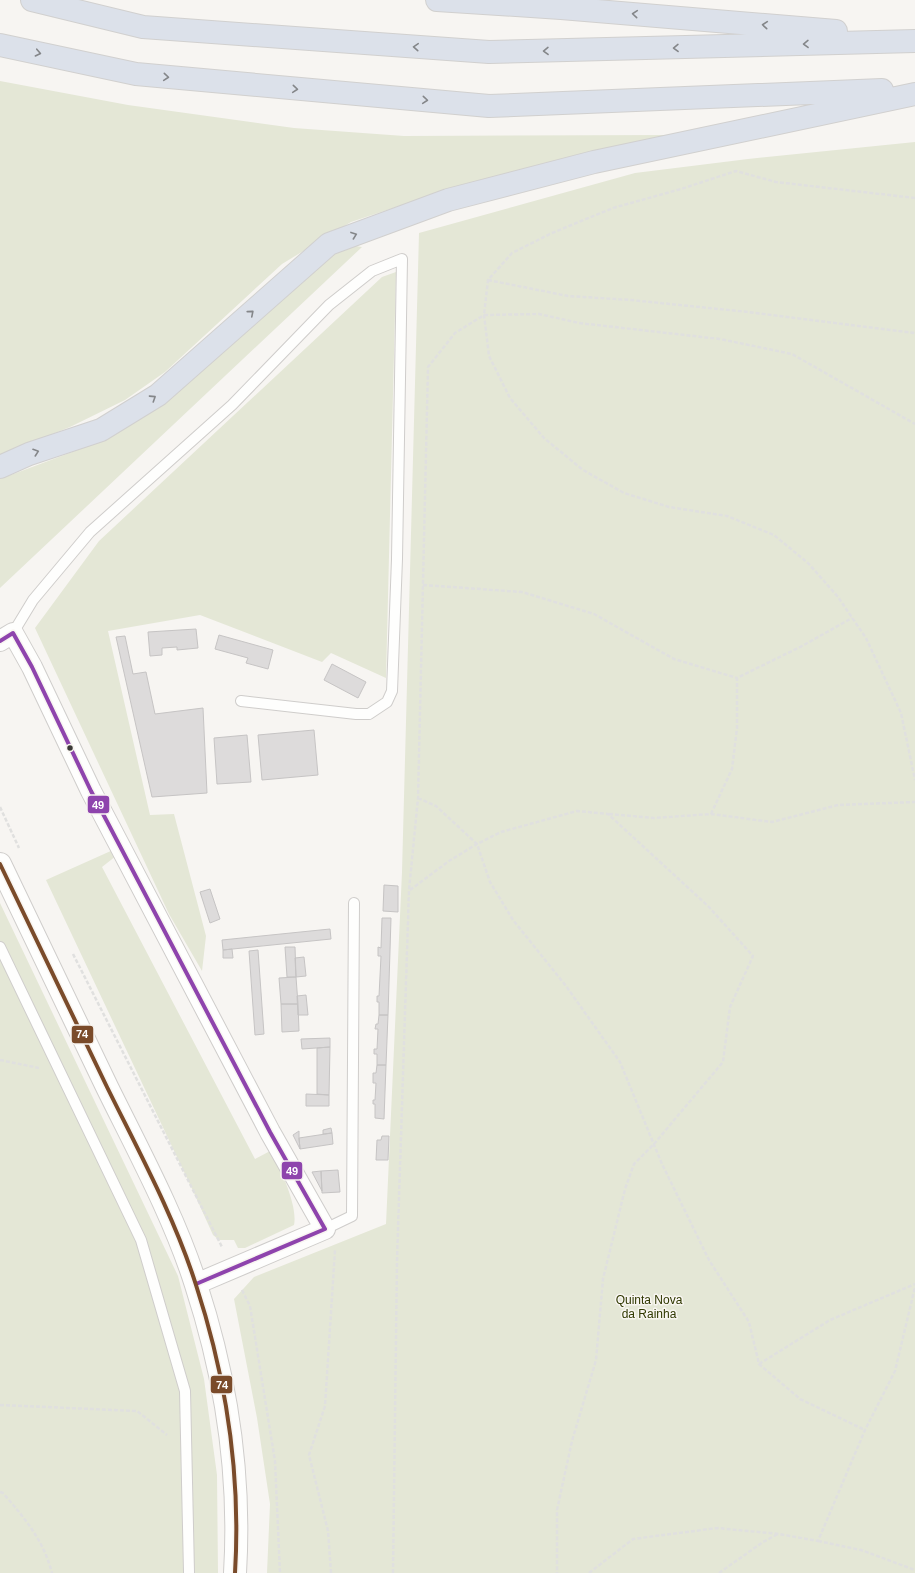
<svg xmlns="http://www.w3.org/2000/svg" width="915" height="1573" viewBox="0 0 915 1573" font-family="Arial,sans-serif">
<rect width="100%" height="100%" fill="#f7f5f2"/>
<path fill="#e4e7d6" d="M0,81L128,105L294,128L404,136L673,135L456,187L351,222L282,264L165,372L125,400L70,427L0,455Z
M915,142V1573H267L270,1504L257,1418L234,1299L254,1277L386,1224L402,872L419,233L635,173L748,159Z
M349,245L362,247L0,588V479L107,439L321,257Z
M396,272L386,678L331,653L322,662L200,615L108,631L150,815L174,814L206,936L202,971L169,914L35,628L99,541L382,277Z
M113,850L116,856L102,867L255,1159L272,1150C280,1170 298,1205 294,1225L245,1248H238L234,1240H219L213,1235L194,1193L46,880Z
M0,903L178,1276L204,1379L217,1475L218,1573H0Z"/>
<path fill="#dddbdb" stroke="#c6c4c4" d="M196,629L198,648L177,650V647L162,648V655L150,656L148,632Z
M219,635L273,650L268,669L246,663L248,658L215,649Z
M125,636L133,674L146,672L155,714L203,708L207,793L152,797L116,637Z
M332,664L366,682L358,698L324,680Z
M314,730L318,775L262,780L258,735Z
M247,735L251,782L217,784L214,738Z
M384,885L398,886V912L383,911Z
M210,889L220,919L210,923L200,892Z
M382,918H391L388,1015H379V1002H377V996H379L381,956H378V947L381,948Z
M330,929L331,939L223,950L222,940Z
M285,947H295L296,977H287Z
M232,949L233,958H223V950Z
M258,950L264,1034L255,1035L249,951Z
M304,957L306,976L296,977L295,958Z
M296,977L298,1004H281L279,978Z
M306,995L308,1015H298L297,996Z
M281,1004H298L299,1031L282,1032Z
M379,1015H388L386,1065H377V1054H374V1049H377L378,1029H375L376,1024H378Z
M330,1038V1047L302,1049L301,1039Z
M330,1047L329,1095L317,1094V1048Z
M377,1065H386L384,1119L375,1118V1104H373V1100H375L376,1083H373V1073H376Z
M306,1094L329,1095V1106H306Z
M331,1128L332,1133L323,1134V1130Z
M299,1131V1138L300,1149L293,1135Z
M332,1133L333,1144L300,1149L299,1138Z
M382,1136H389L388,1160H376L377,1140H381Z
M338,1170L340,1192L322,1193L321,1171Z
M321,1171L322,1191L312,1172Z"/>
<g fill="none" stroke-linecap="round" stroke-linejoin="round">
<defs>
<path id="lane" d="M13,633L33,600L90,532L232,405L329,305L372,271L402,259L397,559L392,691L387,702L369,714H356L241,701
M0,947L141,1240L185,1391L189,1572
M325,1229L352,1216L354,903"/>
<path id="street" d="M0,641L13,633L32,667L91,791L270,1132L325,1229L196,1284"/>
<path id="secondary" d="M0,864C36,939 72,1013 107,1087C138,1150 175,1218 196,1285C226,1377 241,1475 235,1573"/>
<path id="highway" d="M32,0L143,27L489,52L915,41
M437,0L561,8L836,31
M0,45L136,74L489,106L882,90
M0,467L29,454L101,430L158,395L329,244L448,200L594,162L915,94"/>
</defs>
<use href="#lane" stroke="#cfcdcb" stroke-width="12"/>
<use href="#street" stroke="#cfcdcb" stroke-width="22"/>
<use href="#secondary" stroke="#cfcdcb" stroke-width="24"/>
<use href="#highway" stroke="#d1d0cf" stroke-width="24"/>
<path stroke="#e0e0df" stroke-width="2.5" stroke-dasharray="4 2" stroke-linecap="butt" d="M915,198L776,182L736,171L681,189L613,208L552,233L512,253L488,280L484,315L539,314L579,323L720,339L792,354L915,424
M488,280L568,296L631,300L748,312L915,333
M423,585L522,592L594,614L674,659L737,678
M418,798L436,806L477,844L490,882L513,920L566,986L620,1062L662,1164L709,1260L749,1322L759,1364L800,1399L865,1430
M0,807L19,848
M609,814L654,818L711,814L772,822L838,805L915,802
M711,814L732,769L737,728V678L802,646L852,618
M410,890L449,861L477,844L501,832L577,811L608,814L708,906L753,956L730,1007L723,1062L654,1144L634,1164L625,1189L603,1279L596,1360L572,1441L557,1510V1573
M73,954L222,1247
M0,1060L39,1068
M242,1290L250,1306L275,1461L280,1573
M759,1364L830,1320L915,1284
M0,1405L137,1411L167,1435
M0,1492L3,1493C25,1519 43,1539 52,1573
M818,1541L861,1550L915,1570
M331,1573L328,1531L309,1455L325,1406L335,1250
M393,1573L397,1260L409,890L418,798L428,367L455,333L484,315L489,356L510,398L544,438L583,470L624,493L669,507L727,516L774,535L808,563L838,597L866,638L901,713L915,780
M589,1573L633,1539L717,1528L779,1534L818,1541L865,1430L895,1371L915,1287
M719,1573L763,1542L778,1534"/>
<use href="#lane" stroke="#fefefd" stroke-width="10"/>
<use href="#street" stroke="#fefefd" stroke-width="20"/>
<use href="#secondary" stroke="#fefefd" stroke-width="22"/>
<use href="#highway" stroke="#dce1ea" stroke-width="22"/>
<defs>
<path id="bus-1" d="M0,641L13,633L32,667L91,791L270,1132L325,1229L196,1284"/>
<path id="bus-2" d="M0,864C36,939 72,1013 107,1087C138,1150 175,1218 196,1285C226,1377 241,1475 235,1573"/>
</defs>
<use href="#bus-1" stroke="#f8f5f1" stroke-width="7"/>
<use href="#bus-2" stroke="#f8f5f1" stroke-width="7"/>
<use href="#bus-1" stroke="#8e44ad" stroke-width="4"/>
<use href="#bus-2" stroke="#7a4b2a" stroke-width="4"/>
</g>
<defs><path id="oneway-chevron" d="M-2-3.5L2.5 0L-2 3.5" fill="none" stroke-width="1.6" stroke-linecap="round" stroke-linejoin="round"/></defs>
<g stroke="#848689">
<use href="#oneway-chevron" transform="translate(635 14) rotate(-175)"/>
<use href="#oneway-chevron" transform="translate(765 25) rotate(-175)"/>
<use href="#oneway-chevron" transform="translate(806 44) rotate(179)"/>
<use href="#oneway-chevron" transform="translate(416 47) rotate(-176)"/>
<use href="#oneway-chevron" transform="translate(676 48) rotate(179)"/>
<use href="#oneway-chevron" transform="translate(546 51) rotate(179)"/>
<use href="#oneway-chevron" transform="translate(38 53) rotate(12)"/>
<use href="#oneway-chevron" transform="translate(166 77) rotate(5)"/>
<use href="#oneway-chevron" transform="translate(295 89) rotate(5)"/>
<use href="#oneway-chevron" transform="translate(425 100) rotate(5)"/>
<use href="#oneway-chevron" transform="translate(354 235) rotate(-20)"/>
<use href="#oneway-chevron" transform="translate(251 313) rotate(-41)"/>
<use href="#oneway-chevron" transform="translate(153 398) rotate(-33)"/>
<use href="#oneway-chevron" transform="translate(36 452) rotate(-19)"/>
</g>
<circle fill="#3c3b39" stroke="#f8f5f1" stroke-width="1.5" cx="70" cy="748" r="3.5"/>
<g text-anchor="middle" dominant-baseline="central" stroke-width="3" stroke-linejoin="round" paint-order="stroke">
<g font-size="12" fill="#303902" stroke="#f8f5f1">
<text x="649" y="1300">Quinta Nova<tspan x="649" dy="14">da Rainha</tspan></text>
</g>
</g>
<g stroke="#f8f5f1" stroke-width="1.5">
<rect x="87" y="795" width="23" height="19" rx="4" fill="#8e44ad"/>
<rect x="71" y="1025" width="23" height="19" rx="4" fill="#7a4b2a"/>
<rect x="281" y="1161" width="22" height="19" rx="4" fill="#8e44ad"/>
<rect x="210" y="1375" width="23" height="19" rx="4" fill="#7a4b2a"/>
</g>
<g font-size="11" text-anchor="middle" font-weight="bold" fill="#fff">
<text x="98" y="809">49</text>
<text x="82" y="1038">74</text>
<text x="292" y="1175">49</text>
<text x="222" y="1389">74</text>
</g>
</svg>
